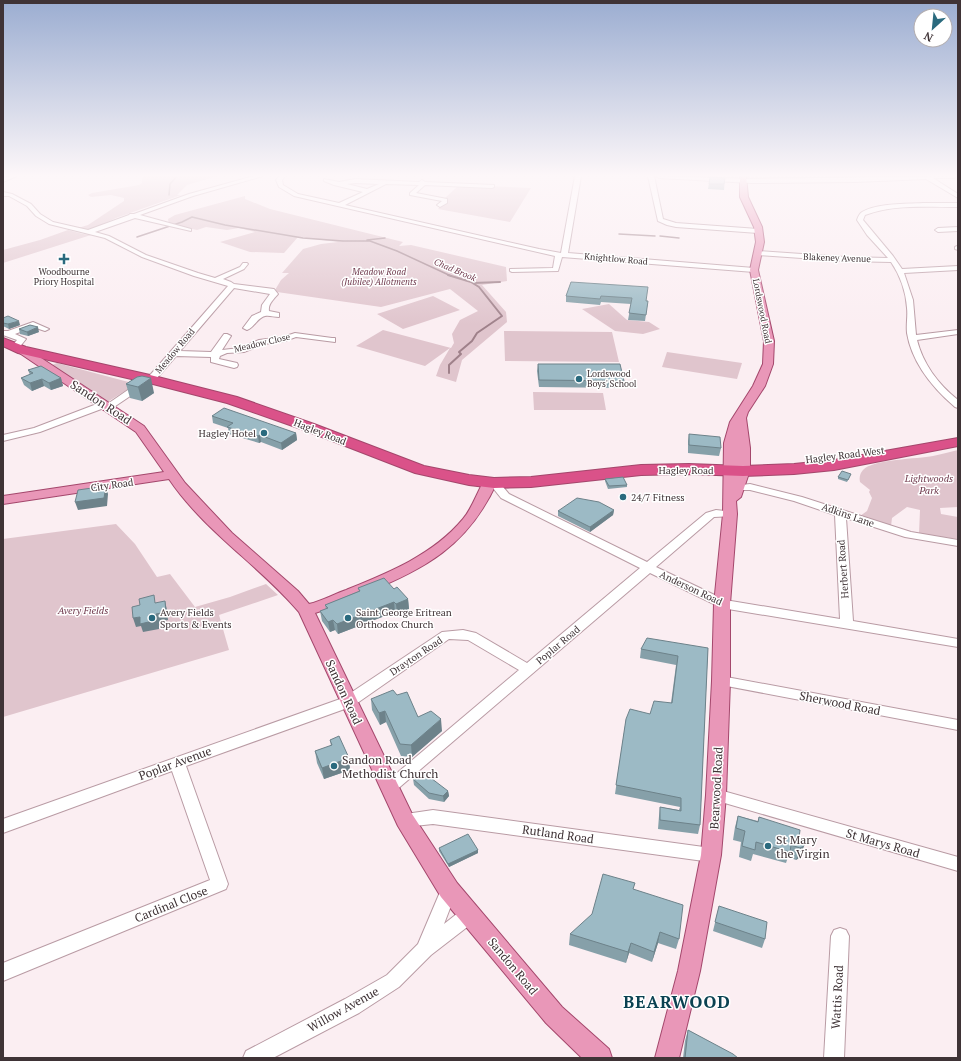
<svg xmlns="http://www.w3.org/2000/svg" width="961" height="1061" viewBox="0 0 961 1061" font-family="'PT Serif',serif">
<rect width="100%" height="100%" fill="#fbeef2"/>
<path fill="#e0c5cd" d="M144,176H218L187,185L177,195H181L116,218L91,230L78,228L88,225L124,201V198L111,195L91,197L88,195L92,193L139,185L142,183V178Z
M928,176L748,180L746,177Z
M462,185L531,188L510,222L438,209L448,200L444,199L458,186Z
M245,196V199L270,209L403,242L399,246L411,245L506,267L507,281L482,285L506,312L507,322L462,360L456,382L436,376L440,365L450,348L425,366L356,346L383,330L451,348L454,343L452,334L460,320L478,311L450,289L381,307L277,292L275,290L281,280L289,273H282L303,249L321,244L338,242L298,237L284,253L250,252L220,242L255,232L239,228L227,230L206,227L197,230L169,224L168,219L175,215Z
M68,230L83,234L91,235L3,263V250L40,240Z
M433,296L460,310L403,329L377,314Z
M609,304L627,320L649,322L660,329L643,334L615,331L582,309Z
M504,331L612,332L619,362L505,361Z
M667,352L742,363L737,379L662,367Z
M57,363L136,384L109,401H106L52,365Z
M533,392L603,393L606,410H534Z
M958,450V507L940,508L941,514L958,517V539L919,534L920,510L907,507L892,518L891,526L860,516L867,511L872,498L869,492L870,490L860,482C859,478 860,473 863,470C873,459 918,459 933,456C942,454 950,452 958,450Z
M116,524L135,544L157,577L170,574L195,607L230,597L266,584L278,595L219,615L229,650L3,717V539Z"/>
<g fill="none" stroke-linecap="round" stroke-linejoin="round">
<path stroke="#9f818a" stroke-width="1.5" d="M169,195L170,184L177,176
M619,234L655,236
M660,236L679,238
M137,237L182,222L192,217L225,225L303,238L343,241H370L397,251L451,276
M367,240L385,238"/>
<path stroke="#9f818a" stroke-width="2" d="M448,275L471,282L479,287L502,316L477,333L472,341L459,352L461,354L449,365V373
M473,283L500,282"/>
<defs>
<path id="minor" d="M9,176H17L3,182V178Z
M254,176H263L193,196L140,215L191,229V231L135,218L95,232L109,236L146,255L198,273L215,278L240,267L243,263H247L248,264L244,269L223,279L231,282L234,284L274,289L278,294C273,300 268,304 269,311L279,313V317C274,317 269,315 265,316C257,318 254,328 247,330L243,328L252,316L261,312L262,305L270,294L234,288L180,351L211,352L224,334H227L231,336L222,350L240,348L259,340L283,337L295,333L332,338H335V342L296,337L285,341L264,344L244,352L227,353L220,356L219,359L237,363L238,365L237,367L234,368L211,362V357L176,356L157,378L111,409L108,410L104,408L40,432L3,441V435L34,428L102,402L109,403L151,374L228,286L194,276L142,257L105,238L49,224L36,216L27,206L9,196H3V192L12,194L31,204L40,214L53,222L88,230L129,215L130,214H134L189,194Z
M279,176H285L282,180L283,185L298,194L339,203L363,192L334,185L324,181V179L339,182L355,179L419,182L422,180L425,182L494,185V187L492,188L425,185L416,193L447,199V203L440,207L437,205L442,201L410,195V193L419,185L386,184L345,205L539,249L561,253L575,176H581L568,253L754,268L757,270L754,272L562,257L558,271L512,272L510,271V269L553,268L555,256L294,196L279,187L276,180ZM355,183L379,184L367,189L347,184Z
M648,176H654L663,219L676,223L758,229L761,231L758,233L676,227L667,225L658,221Z
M656,176L751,179L957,176L954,178H933L958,194V198L926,179L855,182L751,183L659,178Z
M923,203H958V207C928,207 894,204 865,215L863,220L893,256L902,269L958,266V270L904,273L913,300L916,335L958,330V334L917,340C923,364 939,385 958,400V408L955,407C933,388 912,363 907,333C906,324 908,317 907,308C906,292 900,275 891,262L845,261L757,255L754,253L757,251L845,257L888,258L867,235L857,220C858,217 859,214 862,212C877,203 905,204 923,203Z
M958,227V231L938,232L935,230L938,228Z
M957,246L958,250L955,249V247Z
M33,322L49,329L45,331L33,327L15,334L26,339L18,349H12L11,347L17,340L3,335V331H8Z
M494,480L498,481L509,494L647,562L706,513L716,510L734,512L735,514L734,516L714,517L656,567L725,600L840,619L835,515L794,501L750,490H733L732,488L733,486L750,484L802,497L911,532L958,540V546L905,537L846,518L853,621L958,639V647L722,608L650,573L394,792L389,794L384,792L381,788L384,784L519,670L468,640L449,639L353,706L186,766L228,884L226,889L3,981V963L210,880L172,771L3,833V819L343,698L442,632L463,630L476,633L527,663L640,568L501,498L489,483Z
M721,676L958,720V730L716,684L714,681L716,678Z
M716,789L958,857V871L711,799L708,795L711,791Z
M433,810L711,848L717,850L719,855L717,860L711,862L433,824L405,827L399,825L397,820L399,815Z
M449,882L455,885L457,890L444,924L463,909L469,907L475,909L478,915L475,921L431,955L399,987L359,1013L273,1058H243L246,1051L345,999L387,975L418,944L443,885Z
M840,928L846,930L849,936L844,1058H824L831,936L834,930Z"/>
<path id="major" d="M740,176H746L748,197L762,227L764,242L758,270L774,341L773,364L765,386L748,412L746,418L750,448V470L741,497L736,501L737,514L730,604V681L726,795L721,855L700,971L679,1058H655L678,971L701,855L706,795L712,681L714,604L723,514L724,443L730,422L753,386L763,364L764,341L750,270L756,242L754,227L740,197Z
M22,347L26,348L144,426L185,483L232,533L298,591L309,604C322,601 334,594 346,590C388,573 433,555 463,519C473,507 477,492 485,479H495L497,482C468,546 425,569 363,594C347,601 332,608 315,613L412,814L457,883L562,1007L609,1049L612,1058H582L546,1023L441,897L398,826L299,612C259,565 204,531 169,479L3,504V496L164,472L136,432L18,352L17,350L18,348Z"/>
<path id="highway" d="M3,338L26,347L150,375L237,397L314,424L424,466L469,475L494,478L531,477L641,465L689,464L743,466L794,464L834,460L958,438V446L834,470L794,474L743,476L689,474L641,475L531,487L494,488L469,485L415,473L304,430L227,403L149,383L18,353L3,346Z"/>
</defs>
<use href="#minor" stroke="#b99ba4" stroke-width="2"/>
<use href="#major" stroke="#a4476c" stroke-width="2"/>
<use href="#highway" stroke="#a4476c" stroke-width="2"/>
<use href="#minor" fill="#fff" fill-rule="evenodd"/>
<use href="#major" fill="#e997b8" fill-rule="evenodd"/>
<use href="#highway" fill="#da5289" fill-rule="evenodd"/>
</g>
<path fill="#86a0a9" d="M710,177L725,178L724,190L708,189Z
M571,282L648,301L645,321L628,320L631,304L601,302L600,305L566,302V296Z
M3,318L20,325L9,329L3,326Z
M19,329L39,332L28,336L20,334Z
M538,364L624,381L623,388L539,387L537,371Z
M28,370L61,378L63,386L51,390L44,386L32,391L24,385L21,378L30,375Z
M137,377L154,393L142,401L130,398L126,384Z
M212,416L296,433L297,440L282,450L261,442L259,443L229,434L228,428L213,423Z
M689,434L721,448L719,456L688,453V441Z
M850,476L847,482L838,479V477Z
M605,479L627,485V487L608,489L605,481Z
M614,510L613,515L590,532L558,516V511Z
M358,588L394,589L408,599L409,609L397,614L395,612L338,634L335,630L330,632L322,621L320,611L326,609L325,605L359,591Z
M708,648L700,825L698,834L658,829L659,816L660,807L679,810L680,807L615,794L626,719L650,714L671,703L676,665L640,658L641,649Z
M397,695L418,717L442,731L412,757L401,756L386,722L380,725L372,710L371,699Z
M330,740L349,758L350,770L324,779L317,763L315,751L331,746Z
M413,779L448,791L449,796L444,802L429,799L414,785Z
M738,816L758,821L759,817L799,838L804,846L799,858L796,860L788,857L786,863L753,854L751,861L739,857L741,842L733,840L735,827Z
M439,848L478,850V853L449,867L439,851Z
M633,889L679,939L676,949L658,943L652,962L629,953L626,963L569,945L570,934Z
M719,906L765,939L762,948L713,931Z
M688,1030L738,1058H683L685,1041Z"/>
<path fill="#6d828a" d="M19,321L20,325L9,329L8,324Z
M38,327L39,332L28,336L27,332Z
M61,378L63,386L51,390L49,383Z
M151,378L154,393L142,401L138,387Z
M42,379L44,386L32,391L30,383Z
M296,433L297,440L282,450L281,443Z
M260,435L261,442L259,443L258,436Z
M106,486L108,494L107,506L78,510L75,502Z
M614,510L613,515L590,532V527Z
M408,599L409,609L397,614L396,604Z
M165,601L167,610L168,620L159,622V629L143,632L141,626L136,627L133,618L156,614Z
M394,602L395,612L338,634L337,624Z
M333,620L335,630L330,632L328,622Z
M385,711L386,722L380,725L379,713Z
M441,719L442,731L412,757L411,745Z
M349,758L350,770L324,779L322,768Z
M448,791L449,796L444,802L443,796Z
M804,846L799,858L796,860L800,848Z
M478,850V853L449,867L448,864Z
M660,932L658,943L652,962L654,952Z
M631,943L629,953L626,963L628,952Z"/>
<path fill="#9cbac5" stroke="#6d828a" d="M710,177L725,178L724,184H709Z
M571,282L648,287L646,301H648L646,315L629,313L632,298L601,296L600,299L566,296Z
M8,316L19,321L8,324L3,323V318Z
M30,325L38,327L27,332L19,329Z
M538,364H620L624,381L539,380Z
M41,366L61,378L49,383L42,379L30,383L21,378L33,373L28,370Z
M142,376L151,378L138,387L126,384L137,377Z
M224,408L296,433L281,443L260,435L258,436L227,427L233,423L212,416Z
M689,434L720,437L721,448L689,445Z
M842,471L851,474L848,480L838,477Z
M623,477L627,485L609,486L605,479Z
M106,486L104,498L75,502L78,490Z
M577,498L599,502L614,510L590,527L558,511Z
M384,578L394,589L397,587L408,599L396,604L394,602L337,624L333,620L328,622L320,611L328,608L325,605L360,591L358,588Z
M154,595L155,603L165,601L166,612L156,614L157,620L140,624V617L133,618L132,607L140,605L139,599Z
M647,638L708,648L700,825L660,820V807L681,811V798L616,785L626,719L630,709L650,714L654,701L672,703L678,656L641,649Z
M393,690L397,695L407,692L418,717L431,711L441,719L411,745L400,744L385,711L379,713L371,699Z
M339,736L349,758L322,768L315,751L332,745L330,740Z
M423,772L448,791L443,796L429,793L413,779Z
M738,816L758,822L759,817L800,830L799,838L804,842V846L800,848L791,845L790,852L756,842L755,850L742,846L745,831L736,828Z
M468,834L478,850L448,864L439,848Z
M603,874L635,883L633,889L683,905L679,939L660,932L654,952L631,943L628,952L570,934L592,914Z
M719,906L767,922L765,939L715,922Z
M688,1030L733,1054L738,1058H685Z"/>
<linearGradient id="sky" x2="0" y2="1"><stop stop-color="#9badd1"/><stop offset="0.54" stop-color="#fdf7f9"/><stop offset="1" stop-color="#fdf7f9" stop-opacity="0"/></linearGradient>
<rect width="961" height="325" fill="url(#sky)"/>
<g fill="#2a6a7e" stroke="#fff" stroke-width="1.5">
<path d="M62 253h4v4h4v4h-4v4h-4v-4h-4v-4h4z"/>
<circle cx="579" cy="379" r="4"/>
<circle cx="264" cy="433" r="4"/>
<circle cx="623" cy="497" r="4"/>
<circle cx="152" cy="618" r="4"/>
<circle cx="348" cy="618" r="4"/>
<circle cx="334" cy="766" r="4"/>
<circle cx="768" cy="846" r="4"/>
</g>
<g text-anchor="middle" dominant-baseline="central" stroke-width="3" stroke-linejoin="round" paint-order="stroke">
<g font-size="9" fill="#3f3336" stroke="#fff">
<text transform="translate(837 258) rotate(2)">Blakeney Avenue</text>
<text transform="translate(616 259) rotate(5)">Knightlow Road</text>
<text transform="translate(762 311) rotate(79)">Lordswood Road</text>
<text transform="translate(262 343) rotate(-13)">Meadow Close</text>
<text transform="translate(175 351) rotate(-50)">Meadow Road</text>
</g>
<g font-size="9" font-style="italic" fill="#723d50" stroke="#fff">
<text transform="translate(455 270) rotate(23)">Chad Brook</text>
</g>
<g font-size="9" fill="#3f3336" stroke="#fff">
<text x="64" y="272">Woodbourne<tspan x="64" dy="10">Priory Hospital</tspan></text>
<text x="587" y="374" text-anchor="start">Lordswood<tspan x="587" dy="10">Boys' School</tspan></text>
</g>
<g font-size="9" font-style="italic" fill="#703b4e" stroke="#fff">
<text x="379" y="272">Meadow Road<tspan x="379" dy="10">(Jubilee) Allotments</tspan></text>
</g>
<g font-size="10" fill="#3f3336" stroke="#fff">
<text transform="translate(320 432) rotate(21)">Hagley Road</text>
<text transform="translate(845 455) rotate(-7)">Hagley Road West</text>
<text x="686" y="470">Hagley Road</text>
<text transform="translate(112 485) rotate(-8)">City Road</text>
<text transform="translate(848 515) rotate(19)">Adkins Lane</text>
<text transform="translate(843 569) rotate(-94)">Herbert Road</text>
<text transform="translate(691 588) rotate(25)">Anderson Road</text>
<text transform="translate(558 645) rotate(-40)">Poplar Road</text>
<text transform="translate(416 656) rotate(-34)">Drayton Road</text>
</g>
<g font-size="10" fill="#3f3336" stroke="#fff" text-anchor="start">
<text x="256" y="433" text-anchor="end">Hagley Hotel</text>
<text x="631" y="497">24/7 Fitness</text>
<text x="160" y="612">Avery Fields<tspan x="160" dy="12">Sports &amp; Events</tspan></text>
<text x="356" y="612">Saint George Eritrean<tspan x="356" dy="12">Orthodox Church</tspan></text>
</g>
<g font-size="10" font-style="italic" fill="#703b4e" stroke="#fff">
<text x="929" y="478">Lightwoods<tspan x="929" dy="12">Park</tspan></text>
<text x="83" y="610">Avery Fields</text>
</g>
<g font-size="12" fill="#3f3336" stroke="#fff">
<text transform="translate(101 402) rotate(33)">Sandon Road</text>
<text transform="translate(344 692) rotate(65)">Sandon Road</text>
<text transform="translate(840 703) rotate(11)">Sherwood Road</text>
<text transform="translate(175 763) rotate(-20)">Poplar Avenue</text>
<text transform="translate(716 788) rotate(-87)">Bearwood Road</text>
<text transform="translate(558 834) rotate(8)">Rutland Road</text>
<text transform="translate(883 843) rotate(16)">St Marys Road</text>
<text transform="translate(171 904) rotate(-22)">Cardinal Close</text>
<text transform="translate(513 966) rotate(50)">Sandon Road</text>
<text transform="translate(837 997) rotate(-87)">Wattis Road</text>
<text transform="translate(343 1009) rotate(-29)">Willow Avenue</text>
</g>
<g font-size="12" fill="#3f3336" stroke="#fff" text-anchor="start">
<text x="342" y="759">Sandon Road<tspan x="342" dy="14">Methodist Church</tspan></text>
<text x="776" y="839">St Mary<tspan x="776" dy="14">the Virgin</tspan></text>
</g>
<g font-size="17" font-weight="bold" letter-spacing="1" fill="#0b4252" stroke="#fff">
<text x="677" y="1001">BEARWOOD</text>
</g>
</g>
<rect width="961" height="1061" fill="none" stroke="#3f3336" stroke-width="8"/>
<g transform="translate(933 28) rotate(207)"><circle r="19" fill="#ffffff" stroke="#b2adaf"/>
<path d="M0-3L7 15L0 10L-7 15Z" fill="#2a6a7e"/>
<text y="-6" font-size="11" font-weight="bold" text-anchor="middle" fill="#3f3336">N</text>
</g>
</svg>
